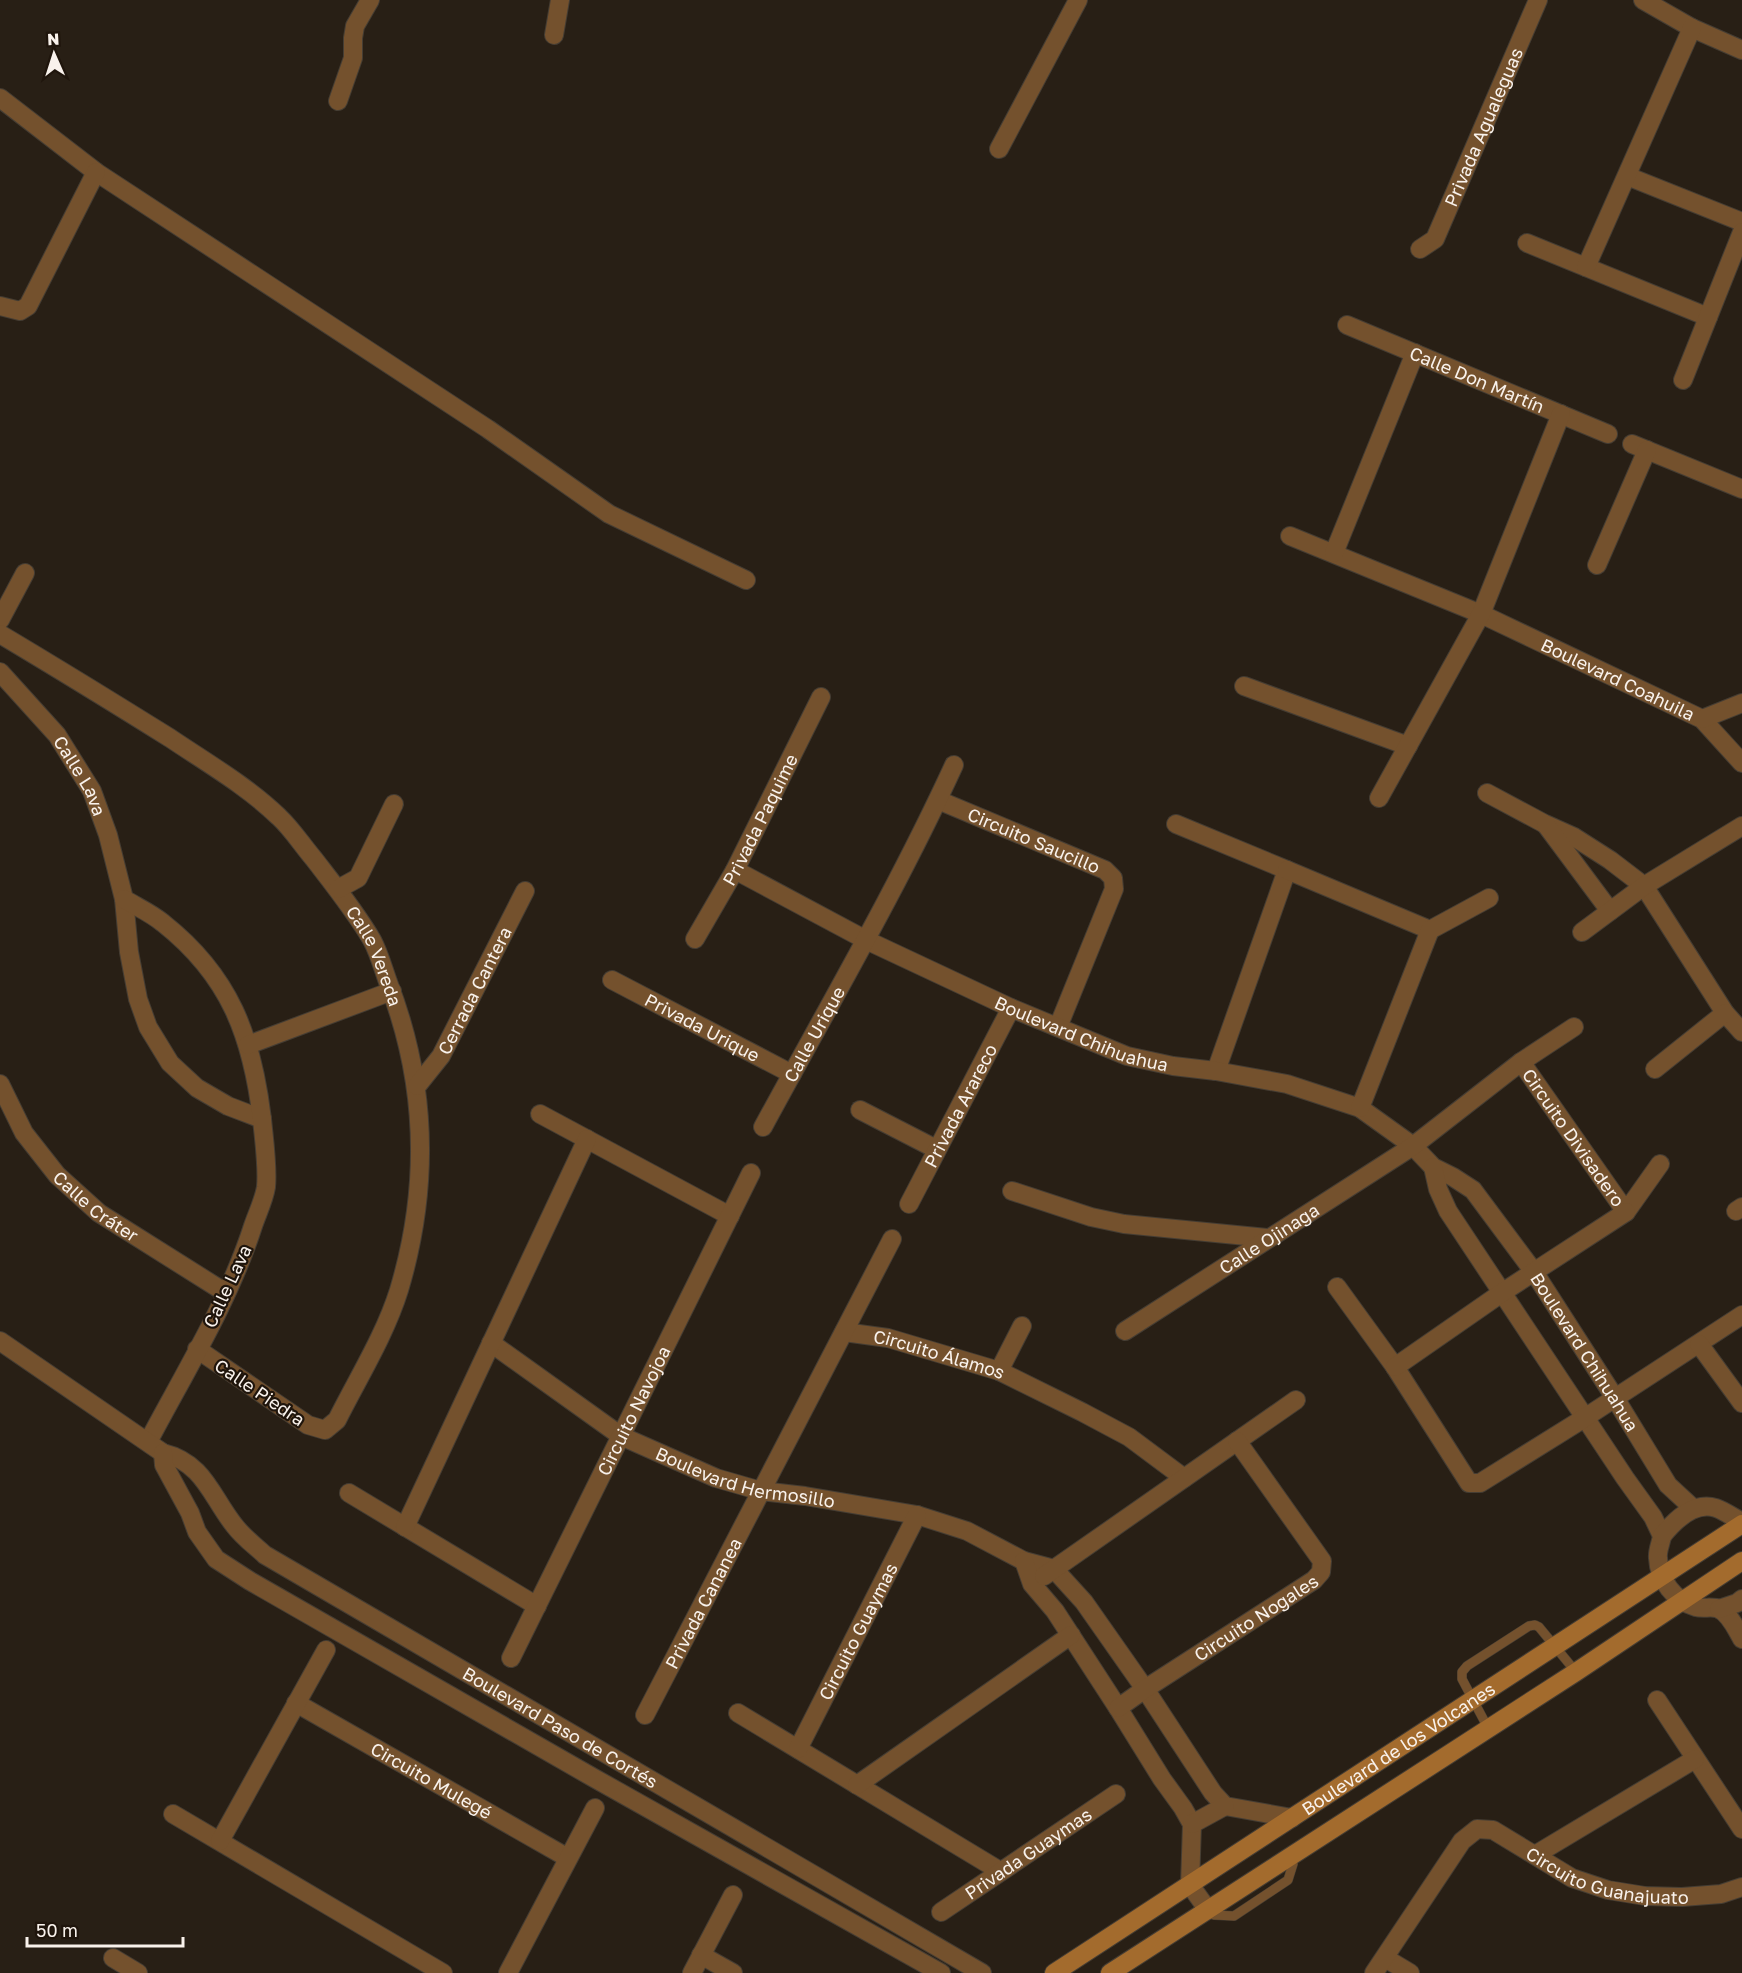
<svg xmlns="http://www.w3.org/2000/svg" width="1742" height="1973" viewBox="0 0 1742 1973" font-family="'Golos Text',sans-serif">
<rect width="100%" height="100%" fill="#281f15"/>
<g fill="none" stroke-linecap="round" stroke-linejoin="round">
<defs>
<path id="lane" d="M1488,1728L1462,1679V1672L1467,1666L1529,1626L1535,1625L1539,1627L1576,1672
M1208,1910L1214,1915L1234,1916L1288,1880L1293,1864L1291,1856"/>
<g id="street">
<path d="M1643,0L1692,28L1742,50"/>
<path d="M554,35L560,0"/>
<path d="M0,98L96,172L488,429L609,514L746,580"/>
<path d="M338,101L353,58V38L355,26L370,0"/>
<path d="M999,149L1078,0"/>
<path d="M1627,176L1742,222"/>
<path d="M1527,243L1708,317"/>
<path id="s1" d="M1420,249L1435,239L1538,0"/>
<path d="M1586,267L1692,28"/>
<path d="M0,306L20,311L28,306L96,172"/>
<path id="s2" d="M1347,325L1608,434"/>
<path d="M1683,380L1742,232"/>
<path d="M1632,444L1742,489"/>
<path id="s3" d="M1290,536L1481,614L1702,719L1742,763"/>
<path d="M1334,553L1415,353"/>
<path d="M1597,565L1647,450"/>
<path d="M0,620L25,573"/>
<path id="s4" d="M0,634C57,668 114,703 170,738C207,763 247,786 279,817C292,829 302,845 314,859C334,885 355,911 372,940C379,953 383,968 388,982C427,1083 430,1186 399,1290C385,1335 358,1378 337,1420L325,1430L308,1425L197,1349"/>
<path id="s5" d="M0,672L57,735L92,791L108,835L124,899L129,952L138,999L148,1027L170,1063L197,1088L228,1106L262,1119"/>
<path d="M1244,686L1408,746"/>
<path d="M1702,719L1742,703"/>
<path d="M1487,793L1545,824L1574,837L1610,860L1644,886L1725,1013L1742,1032"/>
<path d="M1379,798L1481,614L1561,414"/>
<path id="s6" d="M938,800L1105,870L1113,878L1114,889L1058,1027"/>
<path d="M1176,824L1287,870L1216,1071"/>
<path d="M1546,825L1610,911"/>
<path id="s7" d="M735,870L866,940L1011,1008L1127,1056L1173,1066L1216,1071L1287,1084L1360,1108L1413,1146L1433,1167L1453,1177L1473,1190L1534,1272L1615,1398L1668,1485L1694,1509"/>
<path d="M1287,870L1430,930"/>
<path d="M338,889L358,878L394,804"/>
<path d="M124,899C137,907 151,913 163,923C230,976 252,1036 262,1119C264,1140 268,1167 266,1187C264,1200 257,1214 253,1226C229,1301 185,1372 148,1442"/>
<path d="M1582,932L1644,886L1742,826"/>
<path id="s8" d="M695,939L735,870L821,697"/>
<path id="s9" d="M612,980L792,1074"/>
<path d="M248,1045L392,991"/>
<path id="s10" d="M1521,1062L1626,1212L1660,1164"/>
<path d="M1655,1069L1725,1013"/>
<path id="s11" d="M0,1084L24,1133L57,1175L99,1213L226,1293"/>
<path id="s12" d="M417,1086L441,1056L525,891"/>
<path d="M1360,1108L1430,930L1489,898"/>
<path d="M860,1110L936,1149"/>
<path d="M540,1114L730,1216"/>
<path id="s13" d="M763,1127C828,1007 897,889 954,765"/>
<path d="M1433,1167L1438,1189L1448,1211L1625,1478L1653,1517L1662,1536C1661,1543 1657,1551 1658,1558C1659,1580 1674,1601 1696,1607C1703,1609 1713,1606 1719,1609C1730,1614 1736,1629 1742,1639"/>
<path d="M1012,1191L1091,1217L1124,1224L1267,1238"/>
<path id="s14" d="M909,1204L1011,1008"/>
<path d="M1736,1211L1742,1207"/>
<path d="M1337,1287L1395,1367L1469,1483H1480L1586,1417L1742,1315"/>
<path id="s15" d="M1125,1331L1413,1146L1521,1062L1574,1027"/>
<path id="s16" d="M844,1332L888,1338L999,1371L1082,1412L1129,1437L1184,1478"/>
<path id="s17" d="M0,1341L163,1453C204,1463 211,1496 234,1525C243,1537 254,1545 265,1555L982,1973"/>
<path id="s18" d="M491,1343L621,1436L716,1478L761,1491L805,1496L917,1515L967,1531L1024,1561L1054,1569L1084,1602L1145,1689L1213,1793L1225,1806L1292,1818"/>
<path d="M1699,1344L1742,1403"/>
<path d="M1395,1367L1503,1292L1626,1212"/>
<path d="M999,1371L1022,1326"/>
<path d="M163,1453L164,1465L190,1513L197,1532L216,1559L250,1581L594,1778L941,1973"/>
<path d="M349,1493L537,1606"/>
<path d="M405,1527L587,1139"/>
<path d="M1662,1536C1675,1520 1694,1501 1716,1508C1725,1511 1734,1518 1742,1522"/>
<path d="M1024,1561L1032,1584L1055,1611L1118,1708L1162,1779L1183,1808L1192,1824L1190,1885L1208,1910"/>
<path d="M1044,1576L1296,1400"/>
<path d="M1719,1609L1737,1603L1742,1599"/>
<path id="s19" d="M511,1658L751,1173"/>
<path d="M1657,1700L1742,1829"/>
<path id="s20" d="M296,1703L568,1858"/>
<path id="s21" d="M1118,1708L1145,1689L1314,1580L1321,1572L1322,1561L1237,1441"/>
<path d="M738,1713L1000,1871"/>
<path id="s22" d="M645,1715L892,1239"/>
<path id="s23" d="M798,1749L917,1515"/>
<path d="M857,1785L1071,1635"/>
<path d="M173,1814L443,1973"/>
<path d="M1192,1824L1225,1806"/>
<path d="M220,1841L326,1650"/>
<path d="M1535,1855L1695,1759"/>
<path id="s24" d="M941,1912L1116,1794"/>
<path d="M701,1955L733,1973"/>
<path d="M113,1958L138,1973"/>
<path d="M1385,1958L1410,1973"/>
<path d="M508,1973L595,1808"/>
<path d="M692,1973L733,1895"/>
<path id="s25" d="M1374,1973L1462,1841L1477,1829L1493,1830L1572,1878L1608,1890L1645,1896L1682,1897L1721,1894L1742,1887"/>
</g>
<g id="secondary">
<path id="s26" d="M1054,1973L1742,1524"/>
<path d="M1110,1973L1576,1672L1742,1561"/>
</g>
</defs>
<use href="#lane" stroke="#453d33" stroke-width="10"/>
<use href="#street" stroke="#453d33" stroke-width="20"/>
<use href="#secondary" stroke="#453d33" stroke-width="20"/>
<use href="#lane" stroke="#74512d" stroke-width="9"/>
<use href="#street" stroke="#74512d" stroke-width="18"/>
<use href="#secondary" stroke="#a36b2d" stroke-width="18"/>
</g>
<g text-anchor="middle" dominant-baseline="central" stroke-width="4.5" stroke-linejoin="round" paint-order="stroke">
<g font-size="18" fill="#f9f2ec" stroke="#1f150c">
<text stroke="none"><textPath href="#s1" startOffset="140">Privada Agualeguas</textPath></text>
<text stroke="none"><textPath href="#s2" startOffset="141">Calle Don Martín</textPath></text>
<text stroke="none"><textPath href="#s3" startOffset="358">Boulevard Coahuila</textPath></text>
<text stroke="none"><textPath href="#s5" startOffset="132">Calle Lava</textPath></text>
<text stroke="none"><textPath href="#s8" startOffset="136">Privada Paquime</textPath></text>
<text stroke="none"><textPath href="#s6" startOffset="104">Circuito Saucillo</textPath></text>
<text stroke="none"><textPath href="#s4" startOffset="504">Calle Vereda</textPath></text>
<text stroke="none"><textPath href="#s12" startOffset="112">Cerrada Cantera</textPath></text>
<text stroke="none"><textPath href="#s9" startOffset="102">Privada Urique</textPath></text>
<text stroke="none"><textPath href="#s7" startOffset="384">Boulevard Chihuahua</textPath></text>
<text stroke="none"><textPath href="#s13" startOffset="106">Calle Urique</textPath></text>
<text stroke="none"><textPath href="#s14" startOffset="111">Privada Arareco</textPath></text>
<text stroke="none"><textPath href="#s10" startOffset="92">Circuito Divisadero</textPath></text>
<text stroke="none"><textPath href="#s11" startOffset="158">Calle Cráter</textPath></text>
<text stroke="none"><textPath href="#s15" startOffset="171">Calle Ojinaga</textPath></text>
<text transform="translate(227 1286) rotate(-65)">Calle Lava</text>
<text stroke="none"><textPath href="#s7" startOffset="1011">Boulevard Chihuahua</textPath></text>
<text stroke="none"><textPath href="#s16" startOffset="98">Circuito Álamos</textPath></text>
<text transform="translate(260 1392) rotate(34)">Calle Piedra</text>
<text stroke="none"><textPath href="#s19" startOffset="276">Circuito Navojoa</textPath></text>
<text stroke="none"><textPath href="#s18" startOffset="292">Boulevard Hermosillo</textPath></text>
<text stroke="none"><textPath href="#s22" startOffset="126">Privada Cananea</textPath></text>
<text stroke="none"><textPath href="#s21" startOffset="165">Circuito Nogales</textPath></text>
<text stroke="none"><textPath href="#s23" startOffset="132">Circuito Guaymas</textPath></text>
<text stroke="none"><textPath href="#s17" startOffset="687">Boulevard Paso de Cortés</textPath></text>
<text stroke="none"><textPath href="#s26" startOffset="411">Boulevard de los Volcanes</textPath></text>
<text stroke="none"><textPath href="#s20" startOffset="156">Circuito Mulegé</textPath></text>
<text stroke="none"><textPath href="#s24" startOffset="105">Privada Guaymas</textPath></text>
<text stroke="none"><textPath href="#s25" startOffset="320">Circuito Guanajuato</textPath></text>
</g>
</g>
<g transform="translate(54 54) rotate(357)" stroke="#1f150c" stroke-width="4.5" paint-order="stroke">
<path d="M0-4.5L10 22L0 15L-10 22Z" fill="#f9f2ec"/>
<text y="-9" font-size="16" font-weight="bold" text-anchor="middle" fill="#f9f2ec">N</text>
</g>
<path d="M27 1937v9h156v-9" fill="none" stroke="#f9f2ec" stroke-width="3"/>
<text x="36" y="1937" font-size="18" fill="#f9f2ec" stroke="#1f150c" stroke-width="4.5" paint-order="stroke">50 m</text>
</svg>
